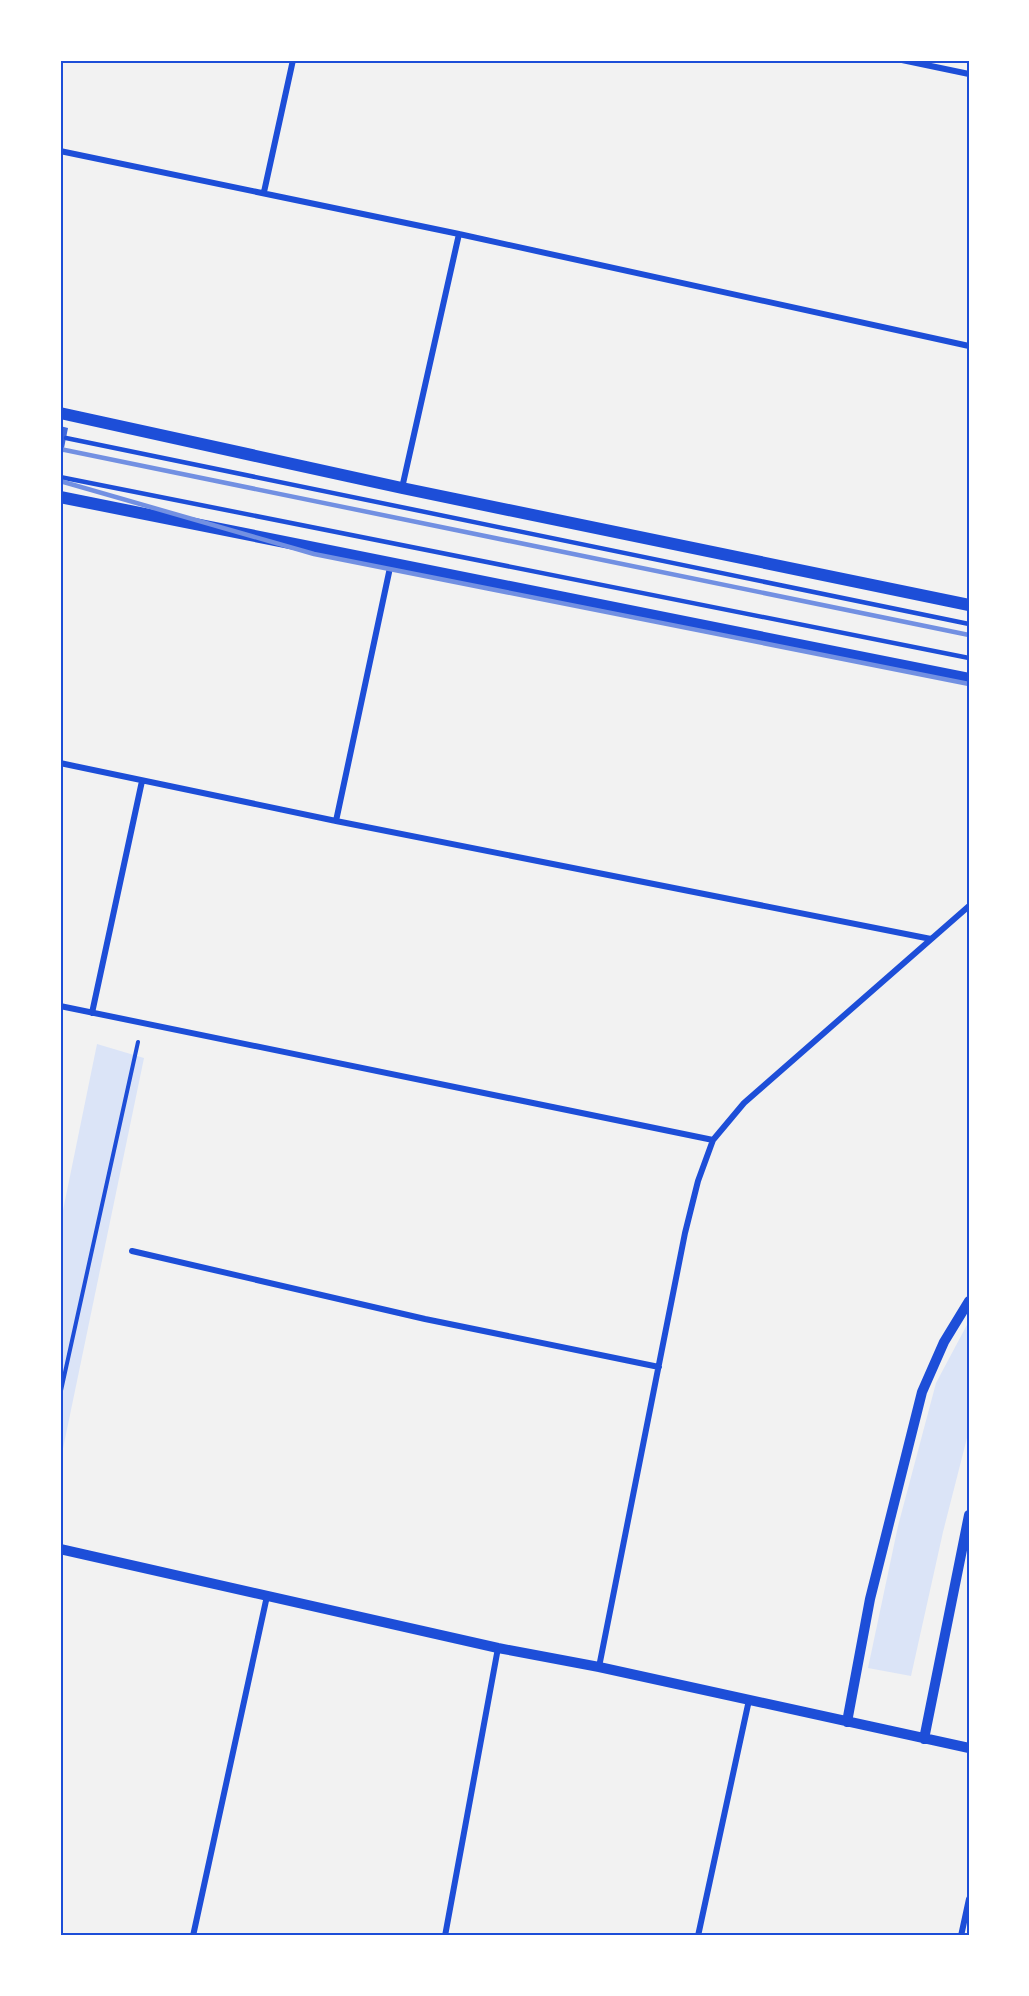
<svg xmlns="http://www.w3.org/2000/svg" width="1029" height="1996" viewBox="0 0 1029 1996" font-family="'Space Grotesk',sans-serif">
<rect width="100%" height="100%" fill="#f2f2f2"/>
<path fill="#dbe4f7" d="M97,1044L144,1058L60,1463V1225Z
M969,1321V1430L943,1532L911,1676L868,1668L898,1526L936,1383Z"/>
<path fill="#3d67dc" d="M60,426L68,428L61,463H60Z"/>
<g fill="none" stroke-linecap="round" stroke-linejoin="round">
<path stroke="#1d4ed8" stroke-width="4" d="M60,1395L138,1042"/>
<path stroke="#1d4ed8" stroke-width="4.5" d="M66,438L969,624
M60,477L969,658"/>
<path stroke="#1d4ed8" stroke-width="6" d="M902,60L969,74
M60,151L459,234L969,346
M264,192L293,60
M402,488L459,234
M60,763L336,821L931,939
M336,821L391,563
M60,1006L713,1140
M92,1013L142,781
M132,1251L425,1319L659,1367
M599,1667L685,1233L698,1181L713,1140L744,1103L969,906
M193,1936L267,1596
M445,1936L498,1648
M698,1936L749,1700
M961,1936L969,1899"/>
<path stroke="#1d4ed8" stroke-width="10" d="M60,1549L498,1648L599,1667L969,1748
M847,1722L870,1599L922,1392L944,1342L969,1301
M924,1739L969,1515"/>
<path stroke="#1d4ed8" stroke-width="12" d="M60,413L402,488L969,605
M60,497L969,679"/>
<path stroke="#7290e2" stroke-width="4.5" d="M60,449L969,635
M60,481L314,554L969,684"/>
</g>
<rect width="1029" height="1996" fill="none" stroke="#ffffff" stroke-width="123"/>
<rect x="62" y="62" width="906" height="1872" fill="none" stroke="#1d4ed8" stroke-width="2"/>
</svg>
